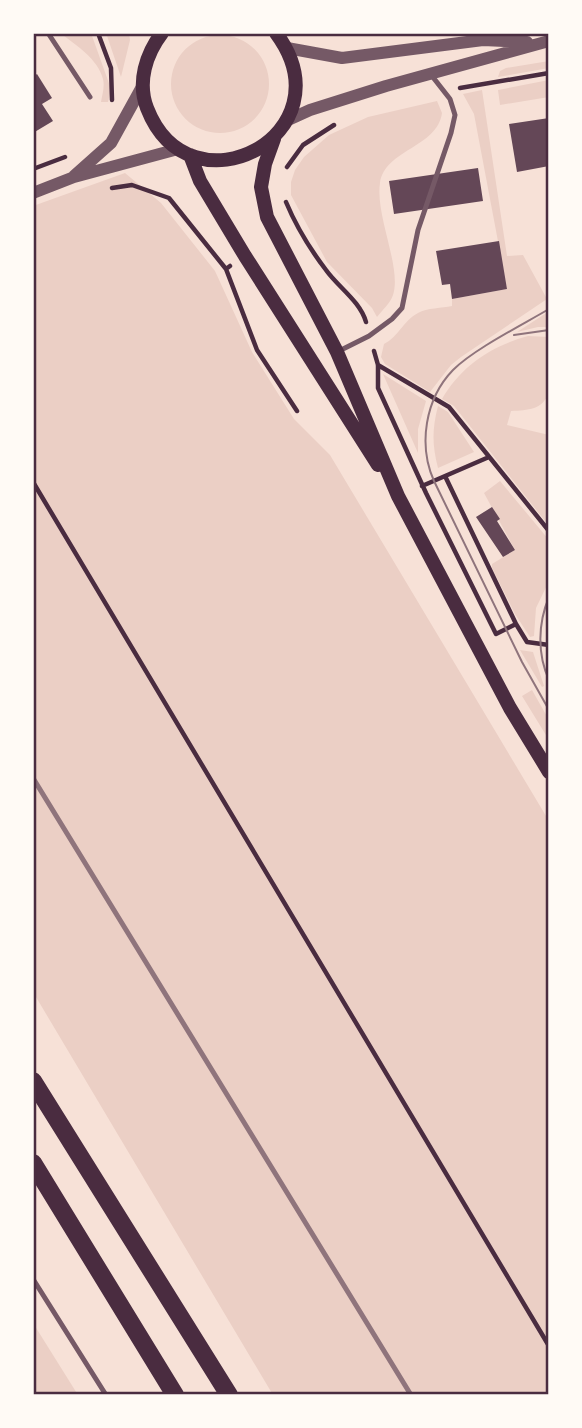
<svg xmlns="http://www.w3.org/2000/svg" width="582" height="1428" viewBox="0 0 582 1428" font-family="'IBM Plex Sans',sans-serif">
<rect width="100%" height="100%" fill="#f7e1d7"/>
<path fill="#ebcfc5" d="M60,33H91L111,89L108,102H101C102,95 105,87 103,79C98,59 76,45 60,33Z
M106,33H129L130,40L121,77Z
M171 84a49 49 0 1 1 98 0a49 49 0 1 1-98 0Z
M549,61V68L498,77L500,71L506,68Z
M549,80V97L500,105L498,90Z
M482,90L507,256L523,255L547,299L461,357L451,365L430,392L385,364L381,357L384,344C398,337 404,320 418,313C427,308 442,308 452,306V299L507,289L474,114L463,94Z
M437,101L442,113C437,148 385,149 380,183C375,215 402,268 393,295C390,304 382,310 377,317L372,308L327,262L291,195V182L295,170L304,157L329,135L368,117Z
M125,173L161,203L215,271L252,352L294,419L330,455L549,821V1395H273L33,992V206Z
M548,312L549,327H538L517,332Z
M528,336L549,337V392C543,410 528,410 511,411L507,425L549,435V526L454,406L442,399C461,366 491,346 528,336Z
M383,374L426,401L418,429V453Z
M438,406L448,412L474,452L438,468C432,445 432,429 438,406Z
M500,481L549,540V581L536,608L534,636L530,637L515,614L492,568V564L515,550L484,493Z
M520,650L533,652L544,686L542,687Z
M532,690L549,720V740L522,696Z
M33,1323L78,1395H33Z"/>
<path fill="#644757" d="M37,74L52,98L42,104L53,121L33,133V77Z
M549,118V166L517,172L509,124Z
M478,168L483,201L394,214L389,181Z
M499,241L507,289L452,299L450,284L442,285L436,251Z
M492,507L500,519L497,521L515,550L503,557L476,517Z"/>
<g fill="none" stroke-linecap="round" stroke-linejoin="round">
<path stroke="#4a2c40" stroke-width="4.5" d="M98,33L111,68L112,100
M329,33H355
M460,88L549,73
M287,167L303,145L334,125
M33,169L65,157
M112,188L132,185L169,198L226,269L230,266
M286,202C296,226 310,249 326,270C338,287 360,301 366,322
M226,269L257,350L297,411
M374,351L378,365V388L426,493L496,634L516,624L527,642L549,645
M378,365L449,407L549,531
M445,476L516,624
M33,482L549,1346
M422,486L489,457"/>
<path stroke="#755966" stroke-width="5" d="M48,33L90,97
M337,352L369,336L392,319L402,308L418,230L451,133L455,115L450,99L432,76
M33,1279L106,1395"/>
<path stroke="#755966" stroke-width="12" d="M287,48L342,58L483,40L527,42
M288,120L310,110L386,86L549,41
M74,176L111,143L143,85
M33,193L74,177L178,149"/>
<path stroke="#4a2c40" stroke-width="14" d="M162,33C146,54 137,82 147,108C190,219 351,134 276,33
M274,139L265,164L261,187L267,217L337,352L398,496L510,708L549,772
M190,155L200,181L245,256L378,465"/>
<path stroke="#4a2c40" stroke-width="18" d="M33,1081L229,1395
M33,1163L175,1395"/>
<path stroke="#8f747c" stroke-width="2" d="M549,309C522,325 474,349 453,370C425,399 418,445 434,481L522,662L549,710
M514,335L549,330
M549,597C538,623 537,654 549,680"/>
<path stroke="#8f747c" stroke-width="5" d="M33,778L411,1395"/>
</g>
<rect width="582" height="1428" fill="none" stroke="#fffaf5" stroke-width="70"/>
<rect x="35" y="35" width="512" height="1358" fill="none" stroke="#4a2c40" stroke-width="2.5"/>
</svg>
